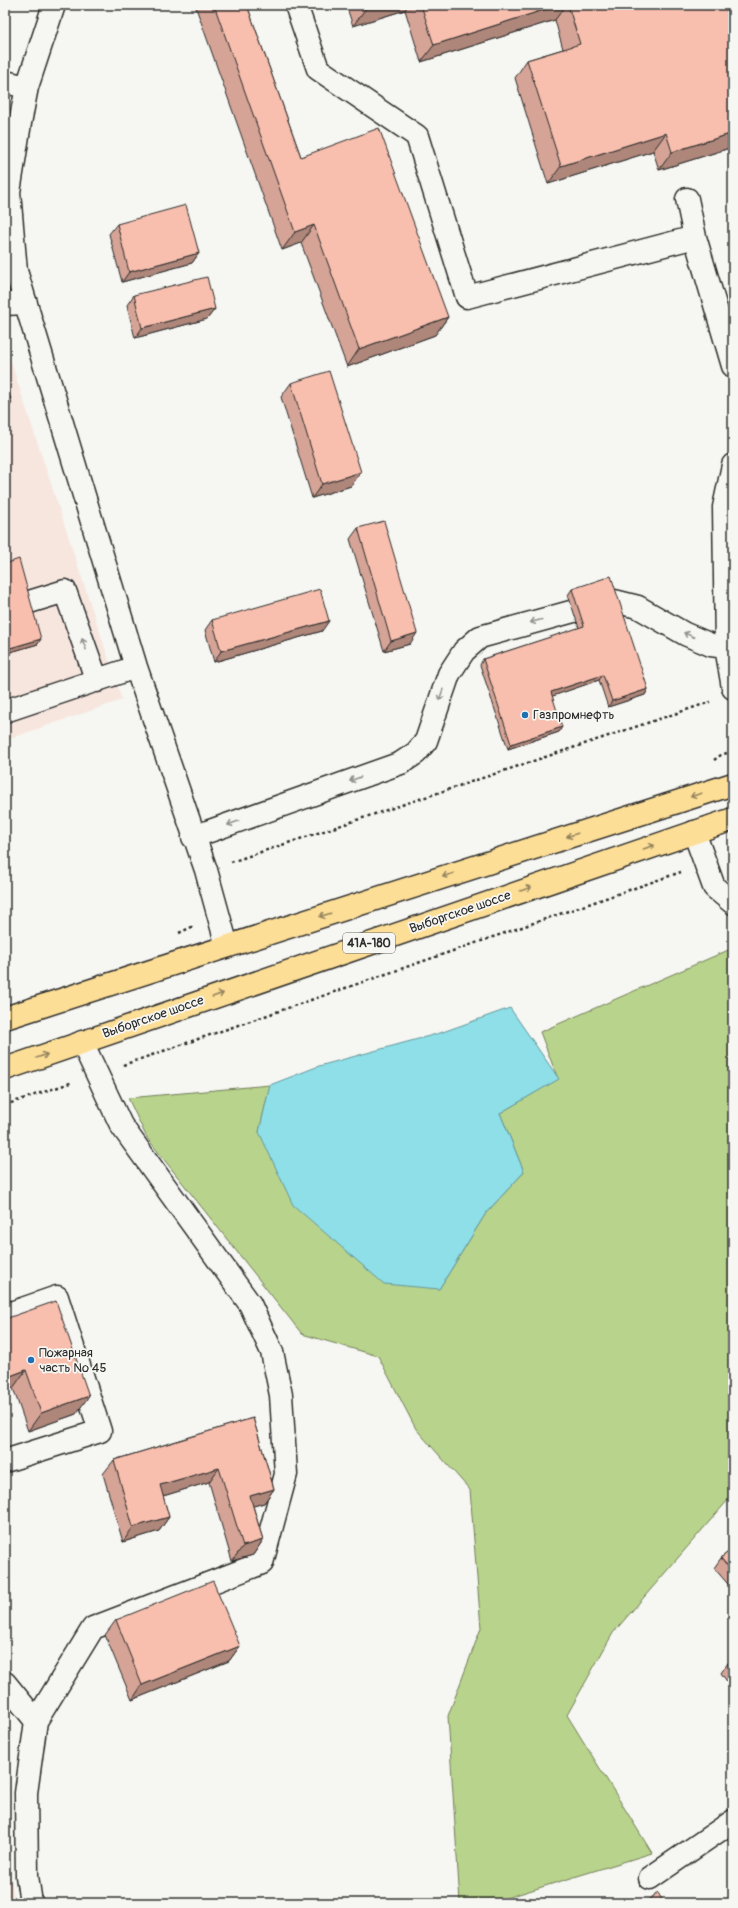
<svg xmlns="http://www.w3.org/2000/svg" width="738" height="1908" viewBox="0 0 738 1908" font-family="Pangolin,sans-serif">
<rect width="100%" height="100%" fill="#f6f6f2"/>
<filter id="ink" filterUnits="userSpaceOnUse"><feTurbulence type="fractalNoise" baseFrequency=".025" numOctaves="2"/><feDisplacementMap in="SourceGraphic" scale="8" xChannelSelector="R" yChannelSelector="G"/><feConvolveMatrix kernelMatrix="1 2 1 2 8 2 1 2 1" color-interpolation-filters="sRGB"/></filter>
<g filter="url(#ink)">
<path fill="#f7e6de" d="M5,344L122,700L5,740Z
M5,1855L7,1858L15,1903H5Z"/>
<path fill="#b8d38b" stroke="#727f5b" d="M733,948V1498L728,1500L613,1633L567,1715L652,1853L490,1903H460L448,1716L481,1628L470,1490L416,1429L378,1356L302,1334L147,1138L128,1098L270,1085L259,1132L439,1289L486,1213L524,1172L500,1113L558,1079L540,1032Z"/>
<path fill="#8edfe7" stroke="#66979c" d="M510,1008L559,1079L500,1113L524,1172L486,1213L439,1289L384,1284L293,1205L259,1132L270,1085L319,1066L440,1033Z"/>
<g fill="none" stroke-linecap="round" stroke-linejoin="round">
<defs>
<path id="minor" d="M54,5L27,87L20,123L9,192L16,271L136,667L206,870L227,946
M296,5L318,69L417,136L467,297L695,237
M5,82L27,87
M687,199L695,237L733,366
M5,304L26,303
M733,465L724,507L726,647L733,688
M614,601L638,607L685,634L711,645L726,647
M26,603L65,591L97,681
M5,711L136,667
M694,832L714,887L733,903
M193,837L401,763L416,753L426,741L449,674L464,651L480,637L574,611
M5,1315L57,1297L100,1431L5,1461
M5,1683L36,1721
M650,1878L733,1821
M31,1903L27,1876L26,1793L36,1721L93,1628L262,1563L286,1474L281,1395L272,1352L250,1304L121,1125L82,1042"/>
<path id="major" d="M5,1018L733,784
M5,1069L733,819"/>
</defs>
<use href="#minor" stroke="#2b2b2b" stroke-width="25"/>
<use href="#major" stroke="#2b2b2b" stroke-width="25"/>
<path stroke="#2b2b2b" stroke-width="2.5" stroke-dasharray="3 3" stroke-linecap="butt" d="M714,760L721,755L733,751
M231,862L710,702
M179,933L194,926
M123,1065L681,872
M5,1105L73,1082"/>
<use href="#minor" stroke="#f6f6f2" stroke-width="22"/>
<use href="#major" stroke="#fdde96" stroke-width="22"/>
</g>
<path fill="#d5a496" stroke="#2b2b2b" d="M195,5H247L301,157L448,317L435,335L347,367L301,243L282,250Z
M346,5H733V147L659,170L653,151L548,184L515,78L527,60L563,49L555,20L421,62L405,10L353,26Z
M117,224L199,253L192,263L122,282L109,234Z
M134,295L215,309L207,319L135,338L127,305Z
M291,383L361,472L351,486L312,498L281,397Z
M358,528L410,644L384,651L350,539Z
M5,564L38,644L7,653L5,647Z
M572,589L648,689L645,695L608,707L599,680L552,696L559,732L508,749L480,665L483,659L579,628L568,595Z
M212,620L322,631L214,662L205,630Z
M5,1319L76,1414L28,1431L13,1388Z
M253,1418L274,1489L264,1503L253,1506L263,1540L253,1555L232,1561L209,1482L163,1496L169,1517L159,1531L123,1542L103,1474L114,1460Z
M733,1548V1590L714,1568L721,1558Z
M116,1620L240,1646L229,1661L132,1700L105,1635Z
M733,1659V1690L721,1673L728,1663Z"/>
<path fill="#ae867a" stroke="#2b2b2b" d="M376,5H408L405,10L353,26L366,8Z
M559,5H566L555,20L421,62L434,45Z
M666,133L653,151L548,184L561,166Z
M733,133V147L659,170L672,152Z
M314,225L301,243L282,250L295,232Z
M199,253L192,263L122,282L129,272Z
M215,309L207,319L135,338L142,328Z
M448,317L435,335L347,367L359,349Z
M12,403L5,413V405Z
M361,472L351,486L312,498L322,484Z
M329,621L322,631L214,662L221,651Z
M417,633L410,644L384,651L391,641Z
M41,639L38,644L7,653L10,648Z
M603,675L599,680L547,698L551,692Z
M648,689L645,695L608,707L612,701Z
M562,727L559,732L508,749L511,744Z
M26,1370L13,1388L5,1391V1378Z
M89,1396L76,1414L28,1431L41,1413Z
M219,1468L209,1482L150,1500L160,1485Z
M274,1489L264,1503L240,1510L250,1496Z
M169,1517L159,1531L123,1542L133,1527Z
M263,1540L253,1555L232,1561L243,1546Z
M240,1646L229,1661L132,1700L142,1685Z"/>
<path fill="#f8bfae" stroke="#2b2b2b" d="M214,5H247L301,157L379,128L448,317L359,349L314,225L295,232Z
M365,5H376L366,8Z
M421,5H559L434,45Z
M568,5H733V133L672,152L666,133L561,166L527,60L580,44Z
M186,205L199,253L129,272L117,224Z
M207,277L215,309L142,328L134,295Z
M329,371L361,472L322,484L291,383Z
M5,380L12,403L5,405Z
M384,521L417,633L391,641L358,528Z
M19,559L41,639L10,648L5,629V564Z
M611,576L648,689L612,701L603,675L551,692L562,727L511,744L483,659L584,626L572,589Z
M320,589L329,621L221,651L212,620Z
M56,1301L89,1396L41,1413L26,1370L5,1378V1319Z
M253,1418L274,1489L250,1496L263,1540L243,1546L219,1468L160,1485L169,1517L133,1527L114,1460Z
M733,1548V1572L721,1558Z
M213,1581L240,1646L142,1685L116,1620Z
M733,1659V1670L728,1663Z
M658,1893L664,1903H643Z"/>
<defs><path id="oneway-shaft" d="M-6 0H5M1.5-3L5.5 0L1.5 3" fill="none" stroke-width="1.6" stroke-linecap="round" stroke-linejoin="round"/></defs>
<g stroke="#90908e">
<use href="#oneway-shaft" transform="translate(536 621) rotate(165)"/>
<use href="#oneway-shaft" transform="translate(689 635) rotate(-155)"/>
<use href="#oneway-shaft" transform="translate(84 644) rotate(-110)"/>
<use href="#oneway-shaft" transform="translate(441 695) rotate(109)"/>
<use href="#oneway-shaft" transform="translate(355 779) rotate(160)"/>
<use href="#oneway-shaft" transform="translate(233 823) rotate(160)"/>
</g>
<g stroke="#948460">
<use href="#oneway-shaft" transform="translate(696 795) rotate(162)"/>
<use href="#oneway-shaft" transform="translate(572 835) rotate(162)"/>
<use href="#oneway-shaft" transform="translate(649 847) rotate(-19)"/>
<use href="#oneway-shaft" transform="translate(448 875) rotate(162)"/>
<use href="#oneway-shaft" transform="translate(526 889) rotate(-19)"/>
<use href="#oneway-shaft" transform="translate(325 915) rotate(162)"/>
<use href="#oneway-shaft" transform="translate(218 995) rotate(-19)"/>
<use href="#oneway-shaft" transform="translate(42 1056) rotate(-19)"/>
</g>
</g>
<g fill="#1f6fb2" stroke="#f6f6f2" stroke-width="1.5">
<circle cx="525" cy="715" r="4"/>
<circle cx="31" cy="1360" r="4"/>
</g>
<g text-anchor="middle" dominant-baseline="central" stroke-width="3.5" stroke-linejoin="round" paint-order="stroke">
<rect fill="#f6f6f2" stroke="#686867" stroke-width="1" x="343" y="933" width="52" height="20" rx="3"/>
<g font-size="12" font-weight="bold" fill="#2b2b2b">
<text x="369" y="943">41А-180</text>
</g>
<g font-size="13" fill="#2b2b2b" stroke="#f6f6f2" text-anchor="start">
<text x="533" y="715">Газпромнефть</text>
<text x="39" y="1353">Пожарная<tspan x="39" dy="15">часть № 45</tspan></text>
</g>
<g font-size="13" fill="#2b2b2b" stroke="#f6f6f2">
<text transform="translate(460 912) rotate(-19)">Выборгское шоссе</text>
<text transform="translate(153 1017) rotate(-19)">Выборгское шоссе</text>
</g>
</g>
<rect width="738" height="1908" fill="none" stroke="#f6f6f2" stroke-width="20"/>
<rect x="10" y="10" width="718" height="1888" fill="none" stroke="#2b2b2b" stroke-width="1.5" filter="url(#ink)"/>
</svg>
